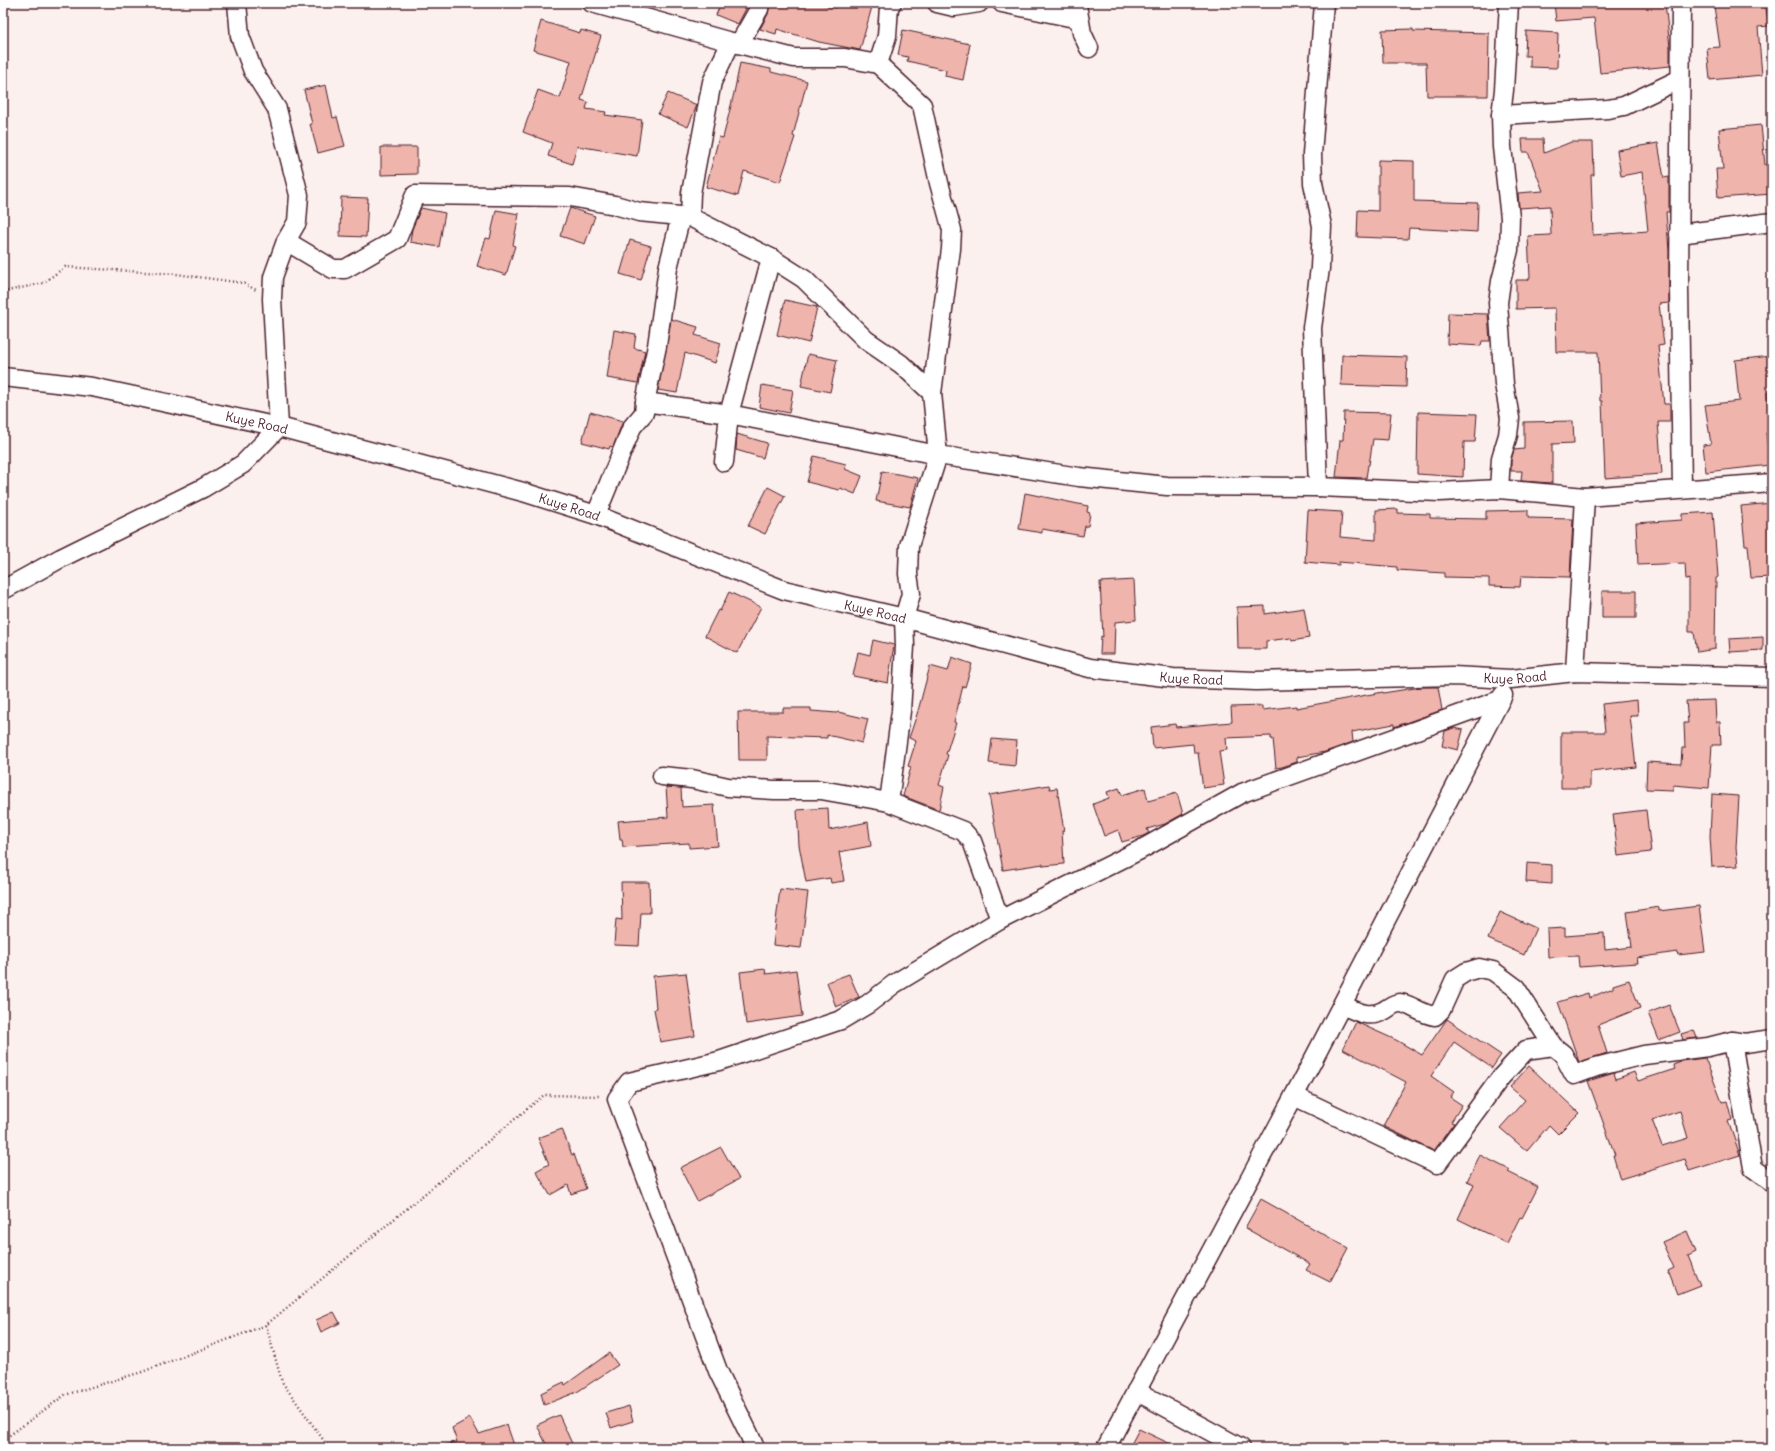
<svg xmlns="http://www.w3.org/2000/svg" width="1775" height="1451" viewBox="0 0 1775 1451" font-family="Delius,sans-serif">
<rect width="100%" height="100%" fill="#fcf0ee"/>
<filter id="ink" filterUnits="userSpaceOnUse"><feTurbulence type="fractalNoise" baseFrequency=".025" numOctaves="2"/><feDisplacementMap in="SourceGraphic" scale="8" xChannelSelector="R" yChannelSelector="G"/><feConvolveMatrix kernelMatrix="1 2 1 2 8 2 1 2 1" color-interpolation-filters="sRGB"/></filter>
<g filter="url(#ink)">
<path fill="#efb4ac" stroke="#4a1f2b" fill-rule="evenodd" d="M721,3H749L738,24L716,15Z
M770,3H818L836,8L837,3H873L860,50L819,42L777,29L776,34L760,29L768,14Z
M1554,3H1665L1670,47V66L1600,73L1594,18L1556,21Z
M1735,3H1765L1769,26L1758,27L1762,75L1710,80L1707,48L1720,47L1714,6Z
M541,21L580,33L581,30L601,36L581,100L588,102L586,109L606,112L605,115L642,120L637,156L577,146L572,164L548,156L552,143L523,132L538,90L560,98L571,61L533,50Z
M1413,29V31L1489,33L1488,96H1427L1426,63H1383L1382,30Z
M903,30L970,44L963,80L945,76L946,70L907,61L908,57L898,55Z
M1526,31L1558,33L1557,68L1530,67V56H1525Z
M740,63L771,69V72L807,81L793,136L795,137L780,182L744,171L738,196L706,187L719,137L723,138L734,93Z
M326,85L333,118L337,117L345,146L318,153L310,124H312L304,90Z
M668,93L697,105L688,127L658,114Z
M1761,125L1765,165H1772V194L1718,198L1716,169H1723L1719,129Z
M1522,139H1543L1544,153L1571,142H1593L1594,175H1591L1593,235L1648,231L1642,172L1621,176L1617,150L1658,143L1664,178L1669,177V212H1666L1669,251V303L1659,304L1664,345L1658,346L1664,404H1670V422H1658L1662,474L1605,478L1602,401H1600L1598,352H1556L1555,308L1516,309V280H1528L1530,277L1528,236L1551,235L1550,206L1519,208L1518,193L1543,191L1528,152H1523Z
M381,147H417V174L381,175Z
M1378,160L1414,161V201L1478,203L1477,232L1409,228L1408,239L1357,237L1358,210L1378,211Z
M341,197L368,198L366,237L340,236Z
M421,208L445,213L439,247L410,242L412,229Z
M570,208L595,216L585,244L560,236Z
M496,210L519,214L513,245L515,246L506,275L477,266L486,238L490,239Z
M630,240L651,246L641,280L620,274Z
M785,300L817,307L809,343L777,335Z
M1448,313L1488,314L1490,341H1482L1481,346L1447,344Z
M671,319L698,327L695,335L721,343L715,363L685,353L677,393L658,390Z
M614,330L636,334L634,348L645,351L638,383L607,378Z
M808,354L837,360L830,392L801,386Z
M1342,355L1407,357L1406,387L1341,385Z
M1770,356L1772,393H1767L1772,433H1766L1770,465L1706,472L1703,445L1711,444L1705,405L1739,401L1735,360Z
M762,385L793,390L789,413L759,407Z
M590,412L623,421L613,447L610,446L609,449L582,442Z
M1344,412L1391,413L1388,440L1373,439L1369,465H1368L1366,478L1336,477L1340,440H1343Z
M1418,412L1477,414L1475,442H1464L1463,477L1417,474Z
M1573,421L1574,443L1552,444V483L1521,481L1522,471H1511V460L1514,450L1524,449V422Z
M737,434L767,443L763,458L736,450Z
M814,456L846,464L845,469L862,476L855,494L840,488L839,490L807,482Z
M882,471L918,478L910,507L876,501Z
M768,487L785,496L765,534L748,526Z
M1025,493L1088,506L1087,512L1090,513L1088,526H1085L1083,536L1042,529V533L1019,529Z
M1772,503V577L1751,578L1748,545H1745L1741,506Z
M1398,509V513L1430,514V518L1486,519V511L1528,510V518L1573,519L1570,577L1521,576L1520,587L1489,586V578L1444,577V573L1397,570V567L1339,562V565L1305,562L1308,510L1342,512L1340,537L1376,540V510Z
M1713,512L1718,577L1716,578L1715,649L1697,652L1694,632H1689V579L1686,580L1685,563L1638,565L1636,523L1682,520V514Z
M1134,580L1136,620L1115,622L1114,654H1100L1101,636L1103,637L1100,582Z
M1602,591H1636V618H1602Z
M729,592L761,607L737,653L705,636L718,610L720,611Z
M1265,606V614L1304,608L1309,638L1292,641L1291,638L1266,641V649H1238L1237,607Z
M1763,637V650L1730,652L1729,639Z
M873,640L894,645L888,683L853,676L858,652L870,655Z
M952,657L972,664L965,687L963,686L954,722L956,723L946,754L948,755L939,785L944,787L939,810L903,796L911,767L908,766L916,741L909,738L918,711L930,666L948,671Z
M1421,687H1438L1442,710L1394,727V724L1352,732L1353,742L1325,752L1297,757V762L1282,767L1276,768L1273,739H1271V736L1226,738L1227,750L1219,751L1224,785L1203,788L1198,753H1194L1193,744L1153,748L1151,727L1175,724L1176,727L1232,722L1231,707L1262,706V710L1296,706V708L1383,692V693Z
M1637,700L1638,716H1630L1636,767L1590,772V788H1561V732H1605L1602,704Z
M1715,700L1716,722H1720L1721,745H1712L1709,788L1673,785V790L1646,789L1647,762L1681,764L1682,748H1685L1684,723H1688L1686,701Z
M783,708H811V711L837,713L838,712L868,719L862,743L827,735V738L767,736V760H739L738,712H783Z
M1454,728L1463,730L1458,750L1442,746L1445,731Z
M992,739L1017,741L1015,766L989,763Z
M1049,785L1050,789L1057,788L1064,831H1062L1064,864L1043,866V864L1003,870L989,795Z
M666,787L681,788L682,807L714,805L718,846L689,848V843L623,847L622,839H620L618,821L668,817Z
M1119,788L1122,795L1145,788L1148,801L1177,793L1183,814L1165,824L1147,829L1149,833L1143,836L1122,842L1118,830L1104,836L1093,804L1109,798L1107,792Z
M1712,794L1739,796L1736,848L1738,866L1712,867L1710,837Z
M828,808L829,830L868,822L871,846L839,852L844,881L831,883L830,878L806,882L799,845L797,810Z
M1646,810L1651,852L1618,856L1613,814Z
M1527,863L1552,865V884L1526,882Z
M621,882H649L650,913H641L639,946L614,945L616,919L622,920Z
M780,889L808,892L801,948L773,945Z
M1699,906L1705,952L1678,955L1677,952L1637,958L1638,963L1579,967L1578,956L1548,957L1547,929L1565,928V936L1604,933L1605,950L1632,947L1627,912L1659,907V911Z
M1500,912L1536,928L1524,955L1488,939Z
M765,969L766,974L796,970L802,1016L746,1024L740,972Z
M686,973L695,1036L660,1042L654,1009L656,1008L653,976Z
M849,974L859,997L836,1007L827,982Z
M1629,980L1640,1008L1598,1025L1607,1053L1579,1062L1558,1002L1588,993L1589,998L1613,988V985Z
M1669,1005L1680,1032L1659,1040L1648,1013Z
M1447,1019L1501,1055L1492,1068L1454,1042L1431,1076L1454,1092L1450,1097L1462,1105L1451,1122L1454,1123L1434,1151L1383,1126L1406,1082L1343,1049L1356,1022L1396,1040L1422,1055Z
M1694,1030L1697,1038L1683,1040L1681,1034Z
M1705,1058L1722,1102L1727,1101L1732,1120L1728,1121L1740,1155L1689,1171L1685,1159L1620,1179L1613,1155H1615L1588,1081L1614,1073L1616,1079L1634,1072L1638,1081L1675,1069L1673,1064L1681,1061ZM1680,1111L1688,1138L1662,1146L1652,1120Z
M1529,1066L1579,1113L1558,1134L1549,1125L1527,1151L1500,1128L1525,1100L1510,1087Z
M562,1129L572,1155L574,1154L586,1189L571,1194L568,1185L550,1195L536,1171L549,1164L538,1138Z
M721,1147L739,1179L697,1201L680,1168Z
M1480,1155L1510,1170L1508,1172L1538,1187L1522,1218L1520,1217L1507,1243L1458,1219L1474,1184L1467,1181Z
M1261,1199L1348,1248L1330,1282L1306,1270L1310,1264L1245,1228Z
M1687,1231L1696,1252L1688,1256L1700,1285L1677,1294L1668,1271L1674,1268L1662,1242Z
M334,1312L340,1323L321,1332L316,1320Z
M609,1353L618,1365L577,1392L544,1405L541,1393L564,1382L565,1385Z
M629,1406L633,1421L611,1428L606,1413Z
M559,1415L574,1448H548L537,1425Z
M470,1418L479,1434L507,1425L515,1448H446L445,1445L457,1442L452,1428Z
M1139,1429L1179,1448H1129Z"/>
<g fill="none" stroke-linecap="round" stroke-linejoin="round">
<defs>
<g id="minor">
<path d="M592,3L731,42L794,58H845L878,64"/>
<path d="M937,3L954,7L979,3"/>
<path d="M1002,3L1079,19"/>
<path d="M1074,3L1077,5L1082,33L1089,48"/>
<path d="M1681,3L1679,288L1682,489"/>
<path d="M739,44L759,9L760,3"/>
<path d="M1501,115L1608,109L1624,106L1680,79"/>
<path d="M690,217L691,193L710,92L712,82L731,42"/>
<path d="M1679,234L1772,222"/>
<path d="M286,241L333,269H345L397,239L415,195L570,197L615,205L639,212L690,217L771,258L804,279L866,340L901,364L932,393"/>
<path id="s1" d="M3,377L92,387L279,427L523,492L596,515L784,590L904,618L1090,668L1173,678L1256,681L1453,676L1511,679L1575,672L1772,677"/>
<path d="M645,402L657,346L668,268L681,216"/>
<path d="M724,462L729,414L771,258"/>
<path d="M1318,487L1312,328L1320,268L1322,226L1313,183L1312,154L1324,3"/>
<path d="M1499,489L1501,458L1508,435L1510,418L1504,384L1498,303L1501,281L1509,250L1510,218L1502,147L1501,115L1504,90L1509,3"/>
<path d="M596,515L632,427L644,413L645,402L729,414L938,455L1079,477L1167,486L1318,487L1440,492L1499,489L1585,497L1772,483"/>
<path d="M3,590L61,558L203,488L243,464L279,427L272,299L273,277L286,241L297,222L299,195L277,109L253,71L240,36L237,3"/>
<path d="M1575,672L1585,497"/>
<path d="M662,776L692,779L728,787L774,790H821L889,802L963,831L972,841L1000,920"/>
<path d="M889,802L901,711L905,646L904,618L911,594L908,574L909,546L938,455L932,393L951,249L952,230L939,183L922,105L878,64L887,36L889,6L892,3"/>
<path d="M1342,1005C1356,1011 1368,1019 1383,1011C1389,1008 1393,1003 1400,1003C1409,1003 1422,1015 1435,1016L1441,1010L1455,979L1466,972L1479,968L1493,971L1516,988L1553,1046L1563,1054L1574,1075L1596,1067L1644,1055L1708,1047L1732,1041L1745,1043L1772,1039"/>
<path d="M1732,1041L1753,1168L1772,1182"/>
<path d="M1294,1096L1437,1164L1501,1077L1526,1050L1553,1046"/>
<path d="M1136,1391L1241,1448"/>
<path d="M755,1448L749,1434L718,1371L617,1099L629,1082L719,1061L841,1020L868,1004L894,984L1000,920L1140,850L1242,793L1500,700"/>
<path d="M1106,1448L1311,1064L1503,695"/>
</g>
</defs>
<use href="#minor" stroke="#4a1f2b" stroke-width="21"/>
<path stroke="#4a1f2b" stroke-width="2.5" stroke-dasharray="1 3" stroke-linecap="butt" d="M3,292L43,283L65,267L176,274L243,283L256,290
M266,1325L282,1382L329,1448
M3,1440L65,1395L142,1372L266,1325L544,1095L601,1096"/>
<use href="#minor" stroke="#fff" stroke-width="18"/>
</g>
</g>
<g text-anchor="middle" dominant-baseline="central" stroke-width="3" stroke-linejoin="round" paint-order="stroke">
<g font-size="13" fill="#4a1f2b" stroke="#fff">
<text stroke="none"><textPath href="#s1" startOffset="258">Kuye Road</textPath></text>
<text stroke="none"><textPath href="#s1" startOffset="582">Kuye Road</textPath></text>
<text stroke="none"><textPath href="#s1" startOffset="906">Kuye Road</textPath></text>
<text stroke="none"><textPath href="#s1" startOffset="1554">Kuye Road</textPath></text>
<text stroke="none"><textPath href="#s1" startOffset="1230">Kuye Road</textPath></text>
</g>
</g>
<rect width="1775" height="1451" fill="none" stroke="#fff" stroke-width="16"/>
<rect x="8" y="8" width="1759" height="1435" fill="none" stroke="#4a1f2b" stroke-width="1.5" filter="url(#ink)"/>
</svg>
